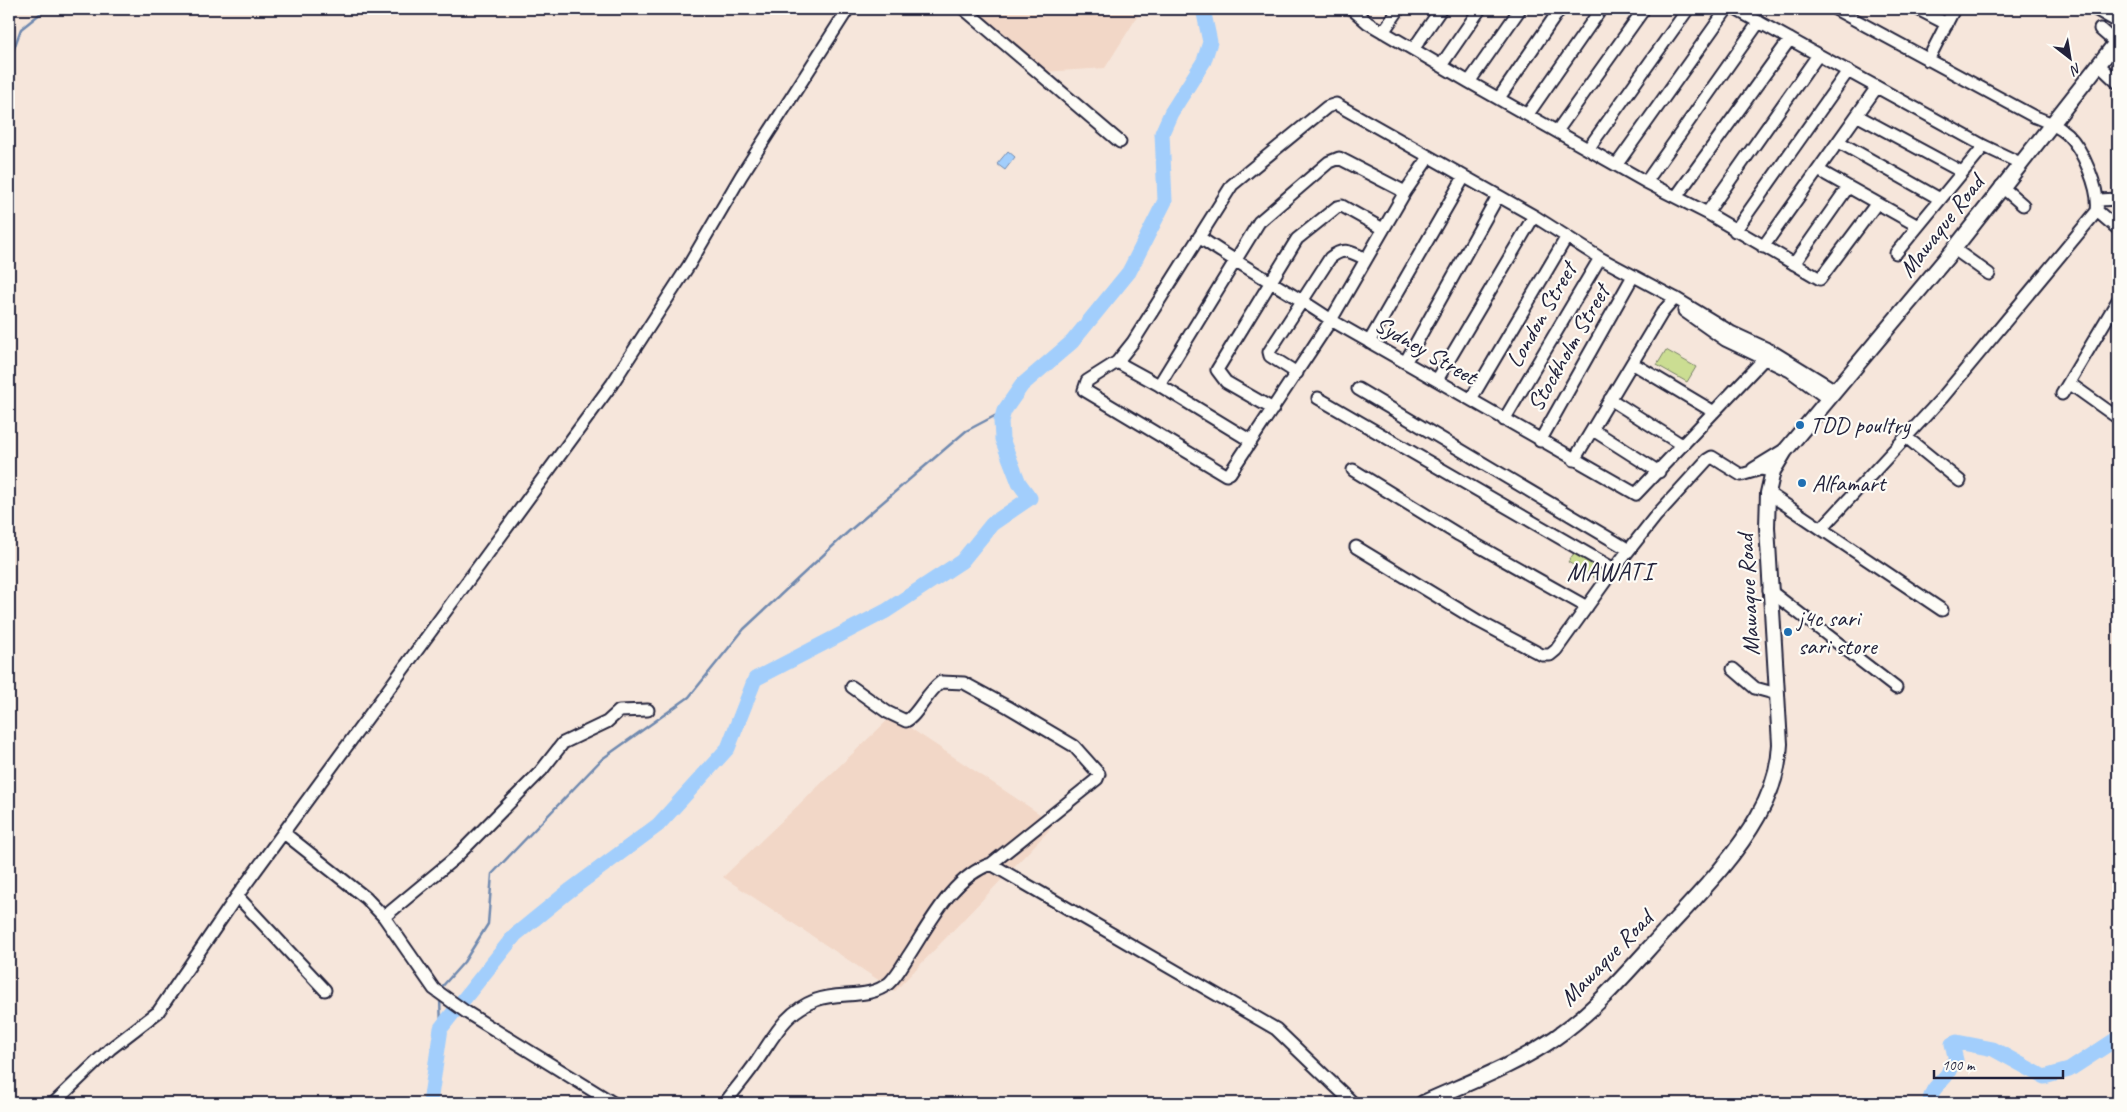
<svg xmlns="http://www.w3.org/2000/svg" width="2127" height="1112" viewBox="0 0 2127 1112" font-family="Caveat,sans-serif">
<rect width="100%" height="100%" fill="#f6e6db"/>
<filter id="ink" filterUnits="userSpaceOnUse"><feTurbulence type="fractalNoise" baseFrequency=".02" numOctaves="2"/><feDisplacementMap in="SourceGraphic" scale="10" xChannelSelector="R" yChannelSelector="G"/><feConvolveMatrix kernelMatrix="1 2 1 2 8 2 1 2 1" color-interpolation-filters="sRGB"/></filter>
<g filter="url(#ink)">
<path fill="#f2d7c7" d="M968,9H1142L1105,68L1044,72Z
M892,716L1055,824L895,991L723,877Z"/>
<path fill="#cbdd92" stroke="#768066" d="M1666,350L1696,367L1687,382L1657,365Z
M1576,550L1609,569L1602,582L1568,562Z"/>
<path fill="#a2cefc" stroke="#6f89af" d="M1008,151L1015,157L1005,170L997,164Z"/>
<g fill="none" stroke-linecap="round" stroke-linejoin="round">
<path stroke="#6f89af" stroke-width="2.5" d="M9,74L13,51L21,29L46,9
M440,989L464,962L488,924L492,874L602,759L689,697L744,629L848,532L966,431L1004,411
M440,997L441,1028"/>
<path stroke="#a2cefc" stroke-width="15" d="M430,1103L441,1028L515,935L569,891L658,825L728,748L755,679L886,611L962,561L992,524L1030,498L1019,483L1002,439L1001,421L1004,411L1022,385L1072,342L1129,272L1165,201L1162,133L1171,113L1204,61L1210,42L1203,9
M1930,1103C1930,1088 1941,1084 1948,1073C1951,1068 1950,1064 1956,1060L1952,1044L1957,1042L1993,1049L2044,1077L2069,1070L2118,1038"/>
<defs>
<path id="minor" d="M964,9L1120,142
M1352,9L1368,23L1469,82L1646,182L1707,213L1820,279L1877,203
M1735,9L1984,146L2020,163
M1835,9L2033,116C2045,121 2057,125 2067,134C2083,149 2100,190 2097,211L2118,229
M1918,9L1947,24
M2095,9L2118,22
M2100,29L2116,43
M1383,32L1399,9
M1414,48L1441,9
M1928,60L1954,9
M1442,64L1480,9
M2099,65L2118,83
M1469,82L1520,9
M1499,98L1560,9
M1528,114L1601,9
M1858,116L1962,172
M1557,131L1644,9
M1839,142L1940,199
M1588,149L1688,9
M1429,157L1405,192L1331,320L1230,473L1226,475L1084,390L1087,381L1117,362L1133,342L1232,185L1327,107L1336,104L1534,216L1600,258L1675,298L1731,332L1770,350L1835,390
M1617,164L1727,9
M1820,171L1918,226
M1646,182L1759,22
M2001,186L2023,205
M1676,197L1790,39
M2099,200L2118,199
M1707,213L1818,55
M1735,231L1848,71
M1199,237C1242,267 1288,290 1331,320L1636,494L1764,359L1770,350
M1763,247L1877,87
M1954,249L1989,274
M1896,253L1984,146
M1794,264L1848,187
M1684,311L1725,340L1790,371L1828,399
M1369,342L1464,177
M1406,361L1498,196
M1117,362L1159,385L1251,441
M1632,363L1714,412
M1297,373L1270,356L1269,352L1330,258C1344,246 1351,252 1366,259
M1437,380L1534,216
M2069,383L2118,418
M1159,385L1259,222L1329,162L1339,158L1405,192
M1358,389L1629,550
M2062,394L2118,300
M1318,398L1614,569L1655,517L1707,460L1712,457L1741,475L1761,469L1773,471
M1471,399L1566,238
M1610,399L1682,445
M1273,409L1226,382L1217,370L1297,239L1337,207L1342,206L1383,229
M1504,420L1600,258
M1593,430L1659,472
M1906,437L1960,481
M1540,441L1633,276
M1574,460L1662,313L1675,298
M1753,469L1784,450
M1353,470L1459,535L1587,607
M1768,493L1942,610
M1822,528L1942,398L2097,211
M1356,547L1478,621L1542,655H1550L1556,650L1614,569
M1769,590L1896,688
M1733,669L1755,688L1777,694
M284,833L366,898L384,917L434,989L466,1012L613,1103
M991,864L1276,1029L1353,1103
M237,896L325,990
M384,917L455,858L541,771L563,743L607,722L619,711L648,710
M54,1103L110,1049L158,1012L237,896L612,384L689,265L741,176L848,9
M725,1103C735,1089 747,1076 757,1061C775,1035 785,1012 816,1000C839,991 869,1000 889,983C898,975 904,962 911,952C931,921 954,876 991,864L1097,779L1099,774L1074,746L1008,707L964,683L941,682C927,692 917,716 906,721L887,712L852,687"/>
<path id="major" d="M1423,1103C1467,1083 1514,1066 1555,1038C1597,1009 1629,970 1663,933C1696,897 1734,859 1758,816C1771,793 1779,770 1780,744L1767,527L1768,493L1773,471L1785,451L1954,249L2118,40"/>
</defs>
<use href="#minor" stroke="#22223b" stroke-width="15"/>
<use href="#major" stroke="#22223b" stroke-width="18"/>
<use href="#minor" stroke="#fdfcf7" stroke-width="11"/>
<use href="#major" stroke="#fdfcf7" stroke-width="14"/>
</g>
</g>
<g fill="#1f6fb2" stroke="#fdfcf7" stroke-width="2">
<circle cx="1800" cy="425" r="5"/>
<circle cx="1802" cy="483" r="5"/>
<circle cx="1788" cy="632" r="5"/>
</g>
<g text-anchor="middle" dominant-baseline="central" stroke-width="4.5" stroke-linejoin="round" paint-order="stroke">
<g font-size="24" fill="#22223b" stroke="#fdfcf7">
<text transform="translate(1941 226) rotate(-52)">Mawaque Road</text>
<text transform="translate(1541 315) rotate(-60)">London Street</text>
<text transform="translate(1568 348) rotate(-60)">Stockholm Street</text>
<text transform="translate(1426 350) rotate(30)">Sydney Street</text>
<text transform="translate(1748 595) rotate(-93)">Mawaque Road</text>
<text transform="translate(1606 958) rotate(-46)">Mawaque Road</text>
</g>
<g font-size="24" fill="#22223b" stroke="#fdfcf7" text-anchor="start">
<text x="1810" y="425">TDD poultry</text>
<text x="1812" y="483">Alfamart</text>
<text x="1798" y="618">j4c sari<tspan x="1798" dy="28">sari store</tspan></text>
</g>
<g font-size="25" letter-spacing="1" fill="#22223b" stroke="#fdfcf7">
<text x="1610" y="572">MAWATI</text>
</g>
</g>
<rect width="2127" height="1112" fill="none" stroke="#fdfcf7" stroke-width="30"/>
<rect x="15" y="15" width="2097" height="1082" fill="none" stroke="#22223b" stroke-width="2" filter="url(#ink)"/>
<g transform="translate(2070 58) rotate(149)" stroke="#fdfcf7" stroke-width="4" paint-order="stroke">
<path d="M0-4L9 19L0 12L-9 19Z" fill="#22223b"/>
<text y="-8" font-size="14" font-weight="bold" text-anchor="middle" fill="#22223b">N</text>
</g>
<path d="M1934 1070v8h129v-8" fill="none" stroke="#22223b" stroke-width="2.5"/>
<text x="1942" y="1070" font-size="15" fill="#22223b" stroke="#fdfcf7" stroke-width="4" paint-order="stroke">100 m</text>
</svg>
